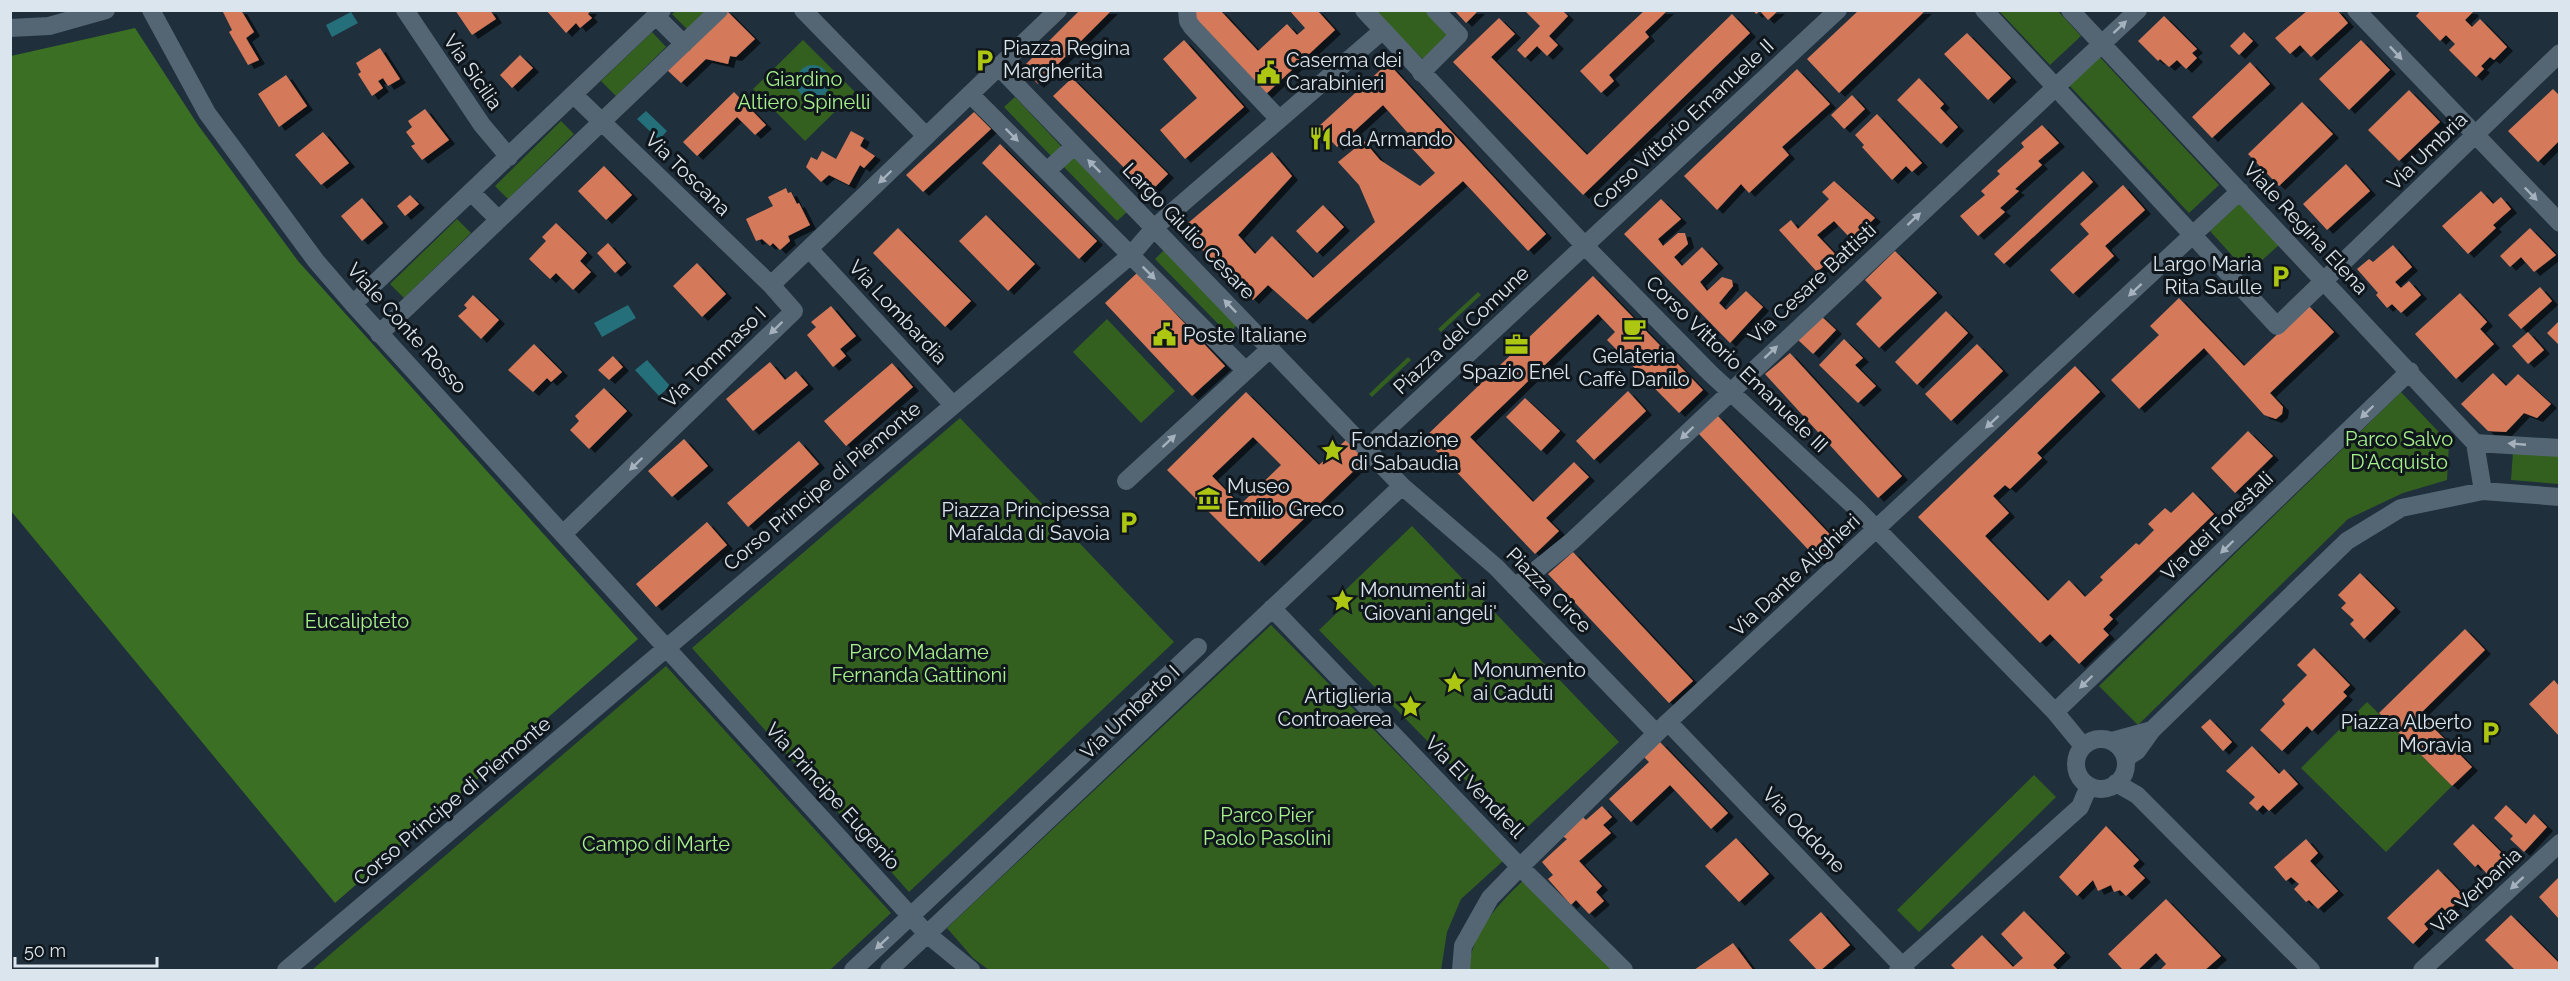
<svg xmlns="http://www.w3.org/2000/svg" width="2570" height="981" viewBox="0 0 2570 981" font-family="Raleway,sans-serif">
<defs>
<filter id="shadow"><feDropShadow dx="6" dy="4" stdDeviation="0" flood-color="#0009"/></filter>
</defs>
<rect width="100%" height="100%" fill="#1f2f3c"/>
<path fill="#34601f" d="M676,11H706L687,29L672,14Z
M1374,11H1432L1452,30L1423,59Z
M1999,11H2058L2081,36L2050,65Z
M652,32L666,47L616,96L601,81Z
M803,40L855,92L805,141L753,89Z
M2098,55L2219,185L2189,213L2067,83Z
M1015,97L1061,146L1051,156L1004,107Z
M561,121L574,134L508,199L495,186Z
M1074,157L1127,212L1117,221L1064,167Z
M2241,202L2280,244L2248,273L2210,231Z
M457,219L471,233L404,298L390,284Z
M1165,249L1238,324L1228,334L1155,259Z
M1478,292L1481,295L1441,332L1438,329Z
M1107,319L1175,391L1141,423L1073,352Z
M1408,357L1411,360L1372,397L1369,394Z
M2401,392L2449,443L2447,480L2403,493L2348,519L2138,725L2099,686Z
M960,418L1174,642L909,892L692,648Z
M2513,452L2559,456V484L2511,480Z
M1412,526L1619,742L1519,835L1319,630L1341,609L1334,601Z
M1271,625L1503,861L1461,899L1447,932L1441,970H989L973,958L947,928Z
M666,666L891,913L830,970H312Z
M2367,702L2452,786L2386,852L2301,768Z
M2034,775L2056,797L1919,932L1897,910Z
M1526,878L1614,970H1468C1473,930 1497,905 1526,878Z"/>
<path fill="#3b6f23" d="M135,28L198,125L298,261L638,639L335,903L11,511V56Z"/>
<path fill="#246f7a" d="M351,12L358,23L332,37L326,25Z
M796 82a17 17 0 1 1 34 0a17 17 0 1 1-34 0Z
M646,111L667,131L659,140L637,119Z
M628,305L636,318L602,337L594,323Z
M647,360L670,386L659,396L635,370Z"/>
<path fill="#d47a5a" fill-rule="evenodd" filter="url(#shadow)" d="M222,10H241L254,32L246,38L259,60L248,65L229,32L232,30Z
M455,10H490L496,19L472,35Z
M546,10H591L588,14L592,18L580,28L576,23L566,33Z
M726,10L755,39L736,57L730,56L728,64L706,59L681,83L666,69Z
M1080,10H1112L1038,84L1022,68Z
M1188,10H1220L1258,51L1287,24L1297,35L1305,28L1289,10H1317L1335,30L1266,94Z
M1454,10H1479L1466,23Z
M1524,10H1562L1568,16L1549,36L1558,45L1547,56L1537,46L1525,58L1517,50L1540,26Z
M1645,10H1668L1645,32L1649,37L1609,75L1614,81L1601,93L1580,71Z
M1753,10H1779L1768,20L1760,11L1756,14Z
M1859,10H1926L1839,93L1807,59Z
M2308,10H2337L2348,23L2311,57L2300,45L2290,54L2275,38Z
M2421,10H2471L2473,12L2465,20L2472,27L2480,19L2507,47L2494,60L2490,57L2481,66L2484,69L2476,77L2449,50L2455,44L2446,35L2440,41L2416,16Z
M1732,14L1750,33L1583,195L1453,62L1499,18L1515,34L1491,57L1587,155Z
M2164,16L2197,49L2192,53L2197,58L2186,69L2177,60L2169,67L2160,59L2158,61L2138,41Z
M2244,32L2253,41L2239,55L2230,46Z
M1967,33L2011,78L1988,100L1944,54Z
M1184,40L1244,107L1185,159L1160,130L1197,98L1163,59Z
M2361,40L2390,70L2349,110L2319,79Z
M380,48L400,79L388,86L383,78L378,81L383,88L372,96L358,74L361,72L356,63Z
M520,55L533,68L512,88L500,75Z
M2250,62L2270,84L2212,138L2192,117Z
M1388,63L1546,234L1528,251L1463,181L1307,320L1268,285L1253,300L1181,229L1272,152L1292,176L1238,235L1255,254L1272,236L1313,278L1375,222L1359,185L1338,162L1364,141L1380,160L1420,186L1435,173L1408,144L1413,139L1383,105L1337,147L1318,127Z
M1797,69L1830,104L1782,147L1789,155L1749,193L1741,184L1717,210L1684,176Z
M286,75L307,106L279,127L258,94Z
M1072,78L1168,174L1149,193L1053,96Z
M1919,78L1944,104L1940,108L1958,127L1941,144L1897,100Z
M2553,89L2559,95V141L2538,162L2508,131Z
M2409,90L2440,122L2399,161L2368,130Z
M734,92L766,125L755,135L737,117L697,156L683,142Z
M1852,95L1865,109L1844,129L1831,115Z
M2302,102L2333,134L2279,186L2248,154Z
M425,109L449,140L422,160L411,146L415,144L406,132L412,127L408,121Z
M974,112L991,129L923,192L906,175Z
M1877,114L1922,163L1912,172L1906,166L1892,180L1862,147L1864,145L1855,135Z
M2042,125L2059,143L2038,161L2042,165L2015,189L2019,191L2000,208L2005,212L1978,236L1960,216L1985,195L1981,191L2000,174L1997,171L2024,147L2021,143Z
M851,131L864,138L860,146L875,156L864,168L860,165L849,185L829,175L821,182L806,167L811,157L817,160L822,151L836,159Z
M323,132L349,163L321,185L295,155Z
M1000,144L1097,241L1079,259L982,163Z
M2346,164L2370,191L2327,230L2303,204Z
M604,166L632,195L606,220L578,191Z
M2083,171L2093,182L2004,264L1994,254Z
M1834,181L1875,218L1852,240L1834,221L1817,235L1836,255L1817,272L1779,230L1791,220L1798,229L1829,199L1822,192Z
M2123,185L2145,210L2105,246L2114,256L2073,294L2050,270L2089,234L2080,224Z
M786,188L788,193L791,192L797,204L799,203L810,225L788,236L790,241L780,250L773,243L770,246L762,239L756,241L746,219L773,206L768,197Z
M2481,191L2493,204L2501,197L2511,209L2493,225L2496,228L2468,254L2442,226Z
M410,195L419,204L405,216L397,206Z
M362,198L383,223L362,241L341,216Z
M1661,199L1681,219L1658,239L1663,246L1678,233H1685L1688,244L1674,257L1682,266L1702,247L1718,264L1700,282L1707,291L1722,277L1732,280L1733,286L1719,303L1726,310L1746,291L1763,307L1730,343L1624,234Z
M1323,205L1344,227L1317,253L1296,231Z
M986,215L1035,264L1008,291L959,241Z
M556,223L587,253L580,261L591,272L573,290L556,273L550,279L529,259L546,241L542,237Z
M898,228L971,301L945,327L873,253Z
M2530,228L2556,255L2534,272L2521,257L2510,267L2500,256Z
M608,243L626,263L615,273L597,253Z
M2393,245L2412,267L2395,282L2401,288L2409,281L2421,295L2401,313L2392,304L2387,308L2376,295L2378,293L2357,269L2369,259L2373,262Z
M1895,251L1937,293L1879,348L1856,324L1882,298L1865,280Z
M697,263L726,294L702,317L673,286Z
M1137,273L1225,366L1192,396L1105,303Z
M1593,276L1703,390L1679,413L1607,340L1615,332L1598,314L1470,437L1533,502L1574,462L1589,477L1546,518L1559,531L1535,554L1424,438Z
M2540,287L2552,301L2521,329L2508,315Z
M2460,293L2487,322L2480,329L2494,344L2456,379L2415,334Z
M473,295L499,320L481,339L458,316L467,308L464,305Z
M2179,298L2244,366L2308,305L2334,332L2270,393L2283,407L2282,414L2276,419L2264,415L2204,348L2139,409L2111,380L2159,335L2150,326Z
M831,306L856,336L840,349L846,356L833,367L807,335L816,327L811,322Z
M1946,311L1968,333L1917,385L1895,362Z
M1819,314L1836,330L1813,354L1796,338Z
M2559,321V345L2547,333Z
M2528,332L2544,350L2528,364L2512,346Z
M1844,339L1863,358L1855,365L1876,386L1858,403L1819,365Z
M534,344L562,372L551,382L547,378L533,392L508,370Z
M1977,344L2003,371L1951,421L1925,394Z
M1790,353L1902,476L1878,498L1765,374Z
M613,356L623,367L609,380L598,370Z
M770,362L785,380L796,371L808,385L753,431L726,399Z
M892,363L913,387L846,446L824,421Z
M2075,366L2100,392L2037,453L2042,458L2010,489L2005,485L1993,496L2009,513L1985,536L2048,601L2069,580L2085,597L2103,580L2100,577L2136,543L2139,545L2154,530L2148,524L2165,508L2171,513L2193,492L2214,514L2109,615L2113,619L2103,629L2109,635L2079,664L2050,634L2040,643L1918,517Z
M2493,373L2506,386L2518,374L2551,404L2537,418L2524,413L2506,432L2488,431L2461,404Z
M604,388L627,411L589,449L570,430L579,421L575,416Z
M1628,391L1646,411L1594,460L1576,441Z
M1246,392L1319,465L1347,439L1366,459L1259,562L1167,470ZM1253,437L1281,465L1240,505L1212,476Z
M1525,398L1560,431L1541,451L1506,417Z
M1717,415L1838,543L1819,561L1698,433Z
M2248,431L2273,456L2235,493L2211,468Z
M684,439L708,466L672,497L648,471Z
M799,441L819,464L748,527L727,503Z
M707,522L727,545L656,607L636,584Z
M1573,552L1693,681L1669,703L1548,574Z
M2360,573L2395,608L2364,639L2350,624L2354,620L2341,608L2346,603L2338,595Z
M2465,629L2485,650L2420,714L2472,767L2452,786L2379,713Z
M2314,648L2350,685L2343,692L2347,696L2312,731L2307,726L2282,751L2260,730L2285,704L2282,700L2307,675L2297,665Z
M2554,680L2559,686V736L2529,704Z
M2210,719L2232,742L2223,751L2201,727Z
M1660,742L1728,813L1711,829L1670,785L1631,822L1609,799L1649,762L1644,757Z
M2252,746L2279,774L2284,769L2298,784L2269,811L2263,805L2257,811L2249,803L2255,797L2226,771Z
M2506,805L2526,824L2534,814L2547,827L2524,852L2510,839L2513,836L2494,818Z
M1602,806L1612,817L1603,825L1611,833L1579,861L1602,886L1596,892L1604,901L1589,914L1576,900L1571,905L1548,879L1553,875L1542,862L1567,839L1562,836L1583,817L1586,820Z
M2473,824L2506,857L2488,875L2478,864L2475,867L2453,844Z
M2106,826L2139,860L2133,866L2145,878L2126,896L2120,890L2114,892L2111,885L2098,891L2093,880L2077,896L2059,877Z
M1736,838L1769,874L1739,902L1705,866Z
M2306,839L2318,853L2310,861L2338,891L2318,909L2309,900L2306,902L2294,889L2299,884L2291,877L2286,881L2274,867Z
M2438,869L2464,896L2447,912L2442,907L2424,924L2428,929L2413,944L2387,918Z
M2559,877V919L2539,897Z
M2166,899L2221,956L2205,970H2160L2166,964L2156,953L2138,970H2123L2108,954Z
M2024,911L2065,953L2053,965L2058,970H1956L1951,965L1982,935L2013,967L2023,958L2001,934Z
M1821,912L1850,945L1821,970H1817L1789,940Z
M2511,915L2559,963V970H2515L2485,940Z
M1733,943L1753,970H1694Z"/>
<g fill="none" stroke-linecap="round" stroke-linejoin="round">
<path stroke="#546674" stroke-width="18" d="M151,10L207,113L316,261L353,304L927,934L971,970
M405,10L482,125L509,157
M803,10L926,136
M1187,10L1188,21L1192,27L1278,118
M1364,10L1585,246L1710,373L1856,508L2055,712L2083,746
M1984,10L2277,326L2560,53
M2070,10L2475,443L2483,491
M2356,10L2560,223
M656,16L684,44
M10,28L49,26L106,10
M999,67L1402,486L1496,567L1656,733
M1421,73L1459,35L1435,10
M970,94L1246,371
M574,95L771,285
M1047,171L1074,146
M471,192L499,220
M810,250L953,405
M353,304L662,10
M379,334L719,10
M2475,443L2560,448
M1367,448L1838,10
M1126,481L1271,348
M563,534L794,311L771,285L1058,10
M1515,587L1572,541L2138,10
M1272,608L1520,867L1624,970
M2055,712L2410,371
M1668,722L1906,970
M2152,730L2347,541L2401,508L2483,491L2560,497
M2076 764a25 25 0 1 1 50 0a25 25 0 1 1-50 0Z
M2112,741L2152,730L2137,751L2126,758
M2116,783L2137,795L2311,970
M286,970L1131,255L1155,227L1382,31
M853,970L1198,647
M889,970L1402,486
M1461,970L1463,946L1490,898L1520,867L1668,722L2240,191
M1898,970L2080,807L2089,786
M2422,970L2560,843"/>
</g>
<defs><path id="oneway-solid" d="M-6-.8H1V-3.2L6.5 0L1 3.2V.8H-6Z" transform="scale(1.5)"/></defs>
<g fill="#a5b2bd">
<use href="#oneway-solid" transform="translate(2120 27) rotate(-43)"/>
<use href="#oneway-solid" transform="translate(2396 53) rotate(47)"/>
<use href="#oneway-solid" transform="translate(1012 135) rotate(45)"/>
<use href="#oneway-solid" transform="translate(1094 166) rotate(-135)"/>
<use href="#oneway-solid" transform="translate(885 177) rotate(136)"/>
<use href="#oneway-solid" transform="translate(2531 194) rotate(46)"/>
<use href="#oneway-solid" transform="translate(1914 219) rotate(-43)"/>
<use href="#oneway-solid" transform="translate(1149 273) rotate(45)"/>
<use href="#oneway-solid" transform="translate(2135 290) rotate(137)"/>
<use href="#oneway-solid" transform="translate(1230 306) rotate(-134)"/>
<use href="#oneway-solid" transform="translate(776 328) rotate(136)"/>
<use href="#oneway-solid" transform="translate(1771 352) rotate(-43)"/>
<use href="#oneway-solid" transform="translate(2367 412) rotate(136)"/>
<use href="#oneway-solid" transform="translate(1992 422) rotate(137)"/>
<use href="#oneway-solid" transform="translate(1687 433) rotate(136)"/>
<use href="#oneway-solid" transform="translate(1169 441) rotate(-43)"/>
<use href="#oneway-solid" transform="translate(2517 444) rotate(-175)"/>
<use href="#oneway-solid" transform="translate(636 464) rotate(136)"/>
<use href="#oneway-solid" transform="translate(2227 547) rotate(136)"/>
<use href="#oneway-solid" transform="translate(2086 682) rotate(136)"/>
<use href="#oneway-solid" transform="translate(2517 883) rotate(137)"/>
<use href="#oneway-solid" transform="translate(882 943) rotate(137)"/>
</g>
<defs>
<symbol id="parking-bare" viewBox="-9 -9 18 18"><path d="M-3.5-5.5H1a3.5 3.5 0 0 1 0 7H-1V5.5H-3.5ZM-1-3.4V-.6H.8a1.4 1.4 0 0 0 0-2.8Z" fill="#acc611" stroke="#0f161c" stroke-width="2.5" paint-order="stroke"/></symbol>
<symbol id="civic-bare" viewBox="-9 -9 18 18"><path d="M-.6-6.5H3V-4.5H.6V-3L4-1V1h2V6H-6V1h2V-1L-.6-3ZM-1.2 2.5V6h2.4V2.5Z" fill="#acc611" stroke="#0f161c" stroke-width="2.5" paint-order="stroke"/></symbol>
<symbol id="restaurant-bare" viewBox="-9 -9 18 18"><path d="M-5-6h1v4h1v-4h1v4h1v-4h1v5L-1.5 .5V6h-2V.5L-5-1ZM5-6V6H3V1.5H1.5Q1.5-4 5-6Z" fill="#acc611" stroke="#0f161c" stroke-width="2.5" paint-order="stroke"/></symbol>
<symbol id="cafe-bare" viewBox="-9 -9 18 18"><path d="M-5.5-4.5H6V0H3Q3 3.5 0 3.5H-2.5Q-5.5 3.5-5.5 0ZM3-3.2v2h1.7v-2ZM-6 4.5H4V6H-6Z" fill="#acc611" stroke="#0f161c" stroke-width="2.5" paint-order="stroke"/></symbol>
<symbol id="office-bare" viewBox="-9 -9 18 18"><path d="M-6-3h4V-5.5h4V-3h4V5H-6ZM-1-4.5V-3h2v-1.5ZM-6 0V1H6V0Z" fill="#acc611" stroke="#0f161c" stroke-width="2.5" paint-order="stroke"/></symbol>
<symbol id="sight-bare" viewBox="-9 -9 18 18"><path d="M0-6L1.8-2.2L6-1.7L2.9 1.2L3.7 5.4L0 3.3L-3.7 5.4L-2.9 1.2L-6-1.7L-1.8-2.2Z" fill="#acc611" stroke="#0f161c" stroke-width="2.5" paint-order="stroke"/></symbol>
<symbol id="museum-bare" viewBox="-9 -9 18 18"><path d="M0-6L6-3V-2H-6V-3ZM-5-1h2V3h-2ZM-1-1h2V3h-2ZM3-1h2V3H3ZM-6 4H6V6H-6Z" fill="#acc611" stroke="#0f161c" stroke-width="2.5" paint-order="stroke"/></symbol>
</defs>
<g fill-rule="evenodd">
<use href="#parking-bare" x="968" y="44" width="33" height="33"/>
<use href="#civic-bare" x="1252" y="56" width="33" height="33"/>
<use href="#restaurant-bare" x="1304" y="122" width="33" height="33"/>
<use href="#parking-bare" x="2264" y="260" width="33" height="33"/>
<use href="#cafe-bare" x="1618" y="312" width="33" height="33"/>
<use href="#civic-bare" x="1148" y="318" width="33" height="33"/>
<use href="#office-bare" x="1500" y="328" width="33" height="33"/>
<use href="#sight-bare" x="1316" y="434" width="33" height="33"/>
<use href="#museum-bare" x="1192" y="482" width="33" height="33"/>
<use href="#parking-bare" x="1112" y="506" width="33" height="33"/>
<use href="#sight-bare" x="1326" y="584" width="33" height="33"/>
<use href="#sight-bare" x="1438" y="666" width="33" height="33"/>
<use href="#sight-bare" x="1394" y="690" width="33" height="33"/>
<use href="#parking-bare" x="2474" y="716" width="33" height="33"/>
</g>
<g text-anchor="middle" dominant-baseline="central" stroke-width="6" stroke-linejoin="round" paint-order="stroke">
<g font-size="20" fill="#dbe5ed" stroke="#0f161c" text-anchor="start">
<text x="1003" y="48">Piazza Regina<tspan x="1003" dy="23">Margherita</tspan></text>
<text x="1286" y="60">Caserma dei<tspan x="1286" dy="23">Carabinieri</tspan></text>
<text x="1339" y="139">da Armando</text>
<text x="2262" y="264" text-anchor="end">Largo Maria<tspan x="2262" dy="23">Rita Saulle</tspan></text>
<text x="1183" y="335">Poste Italiane</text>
<text x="1634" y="356" text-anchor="middle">Gelateria<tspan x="1634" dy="23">Caffè Danilo</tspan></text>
<text x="1516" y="372" text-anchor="middle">Spazio Enel</text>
<text x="1351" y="440">Fondazione<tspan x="1351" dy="23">di Sabaudia</tspan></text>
<text x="1227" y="486">Museo<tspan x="1227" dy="23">Emilio Greco</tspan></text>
<text x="1110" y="510" text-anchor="end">Piazza Principessa<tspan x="1110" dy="23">Mafalda di Savoia</tspan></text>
<text x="1360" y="590">Monumenti ai<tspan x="1360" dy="23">'Giovani angeli'</tspan></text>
<text x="1473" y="670">Monumento<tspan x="1473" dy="23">ai Caduti</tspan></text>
<text x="1392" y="696" text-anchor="end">Artiglieria<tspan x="1392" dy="23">Controaerea</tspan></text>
<text x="2472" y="722" text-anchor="end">Piazza Alberto<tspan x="2472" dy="23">Moravia</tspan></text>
</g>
<g font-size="20" fill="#dbe5ed" stroke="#0f161c">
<text transform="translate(473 72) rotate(55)">Via Sicilia</text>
<text transform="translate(1683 124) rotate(-43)">Corso Vittorio Emanuele II</text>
<text transform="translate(2427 151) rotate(-44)">Via Umbria</text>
<text transform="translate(688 174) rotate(44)">Via Toscana</text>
<text transform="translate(2306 228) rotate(47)">Viale Regina Elena</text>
<text transform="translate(1189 231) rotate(46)">Largo Giulio Cesare</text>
<text transform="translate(1812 283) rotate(-43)">Via Cesare Battisti</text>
<text transform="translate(898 312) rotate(47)">Via Lombardia</text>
<text transform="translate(407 328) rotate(48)">Viale Conte Rosso</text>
<text transform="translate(1461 330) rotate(-43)">Piazza del Comune</text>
<text transform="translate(714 357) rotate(-44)">Via Tommaso I</text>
<text transform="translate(1737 364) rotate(44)">Corso Vittorio Emanuele III</text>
<text transform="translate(822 486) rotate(-40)">Corso Principe di Piemonte</text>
<text transform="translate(2217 526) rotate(-44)">Via dei Forestali</text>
<text transform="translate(1795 575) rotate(-43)">Via Dante Alighieri</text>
<text transform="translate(1549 590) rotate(45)">Piazza Circe</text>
<text transform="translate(1130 712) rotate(-43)">Via Umberto I</text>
<text transform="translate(1475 787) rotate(46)">Via El Vendrell</text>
<text transform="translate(833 796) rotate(48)">Via Principe Eugenio</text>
<text transform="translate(452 801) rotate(-40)">Corso Principe di Piemonte</text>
<text transform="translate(1804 830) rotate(46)">Via Oddone</text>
<text transform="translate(2476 890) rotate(-43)">Via Verbania</text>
</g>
<g font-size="20" fill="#a8f18b" stroke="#0f161c">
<text x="804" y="79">Giardino<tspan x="804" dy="23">Altiero Spinelli</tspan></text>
<text x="2399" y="439">Parco Salvo<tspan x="2399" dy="23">D'Acquisto</tspan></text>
<text x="357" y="621">Eucalipteto</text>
<text x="919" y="652">Parco Madame<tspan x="919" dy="23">Fernanda Gattinoni</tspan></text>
<text x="1267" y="815">Parco Pier<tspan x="1267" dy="23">Paolo Pasolini</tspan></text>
<text x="656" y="844">Campo di Marte</text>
</g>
</g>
<rect width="2570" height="981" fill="none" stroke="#dbe5ed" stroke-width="24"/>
<path d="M15 957v9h142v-9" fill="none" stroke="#dbe5ed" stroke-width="3"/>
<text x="24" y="957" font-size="18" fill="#dbe5ed" stroke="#0f161c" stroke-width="4.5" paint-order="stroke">50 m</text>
</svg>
